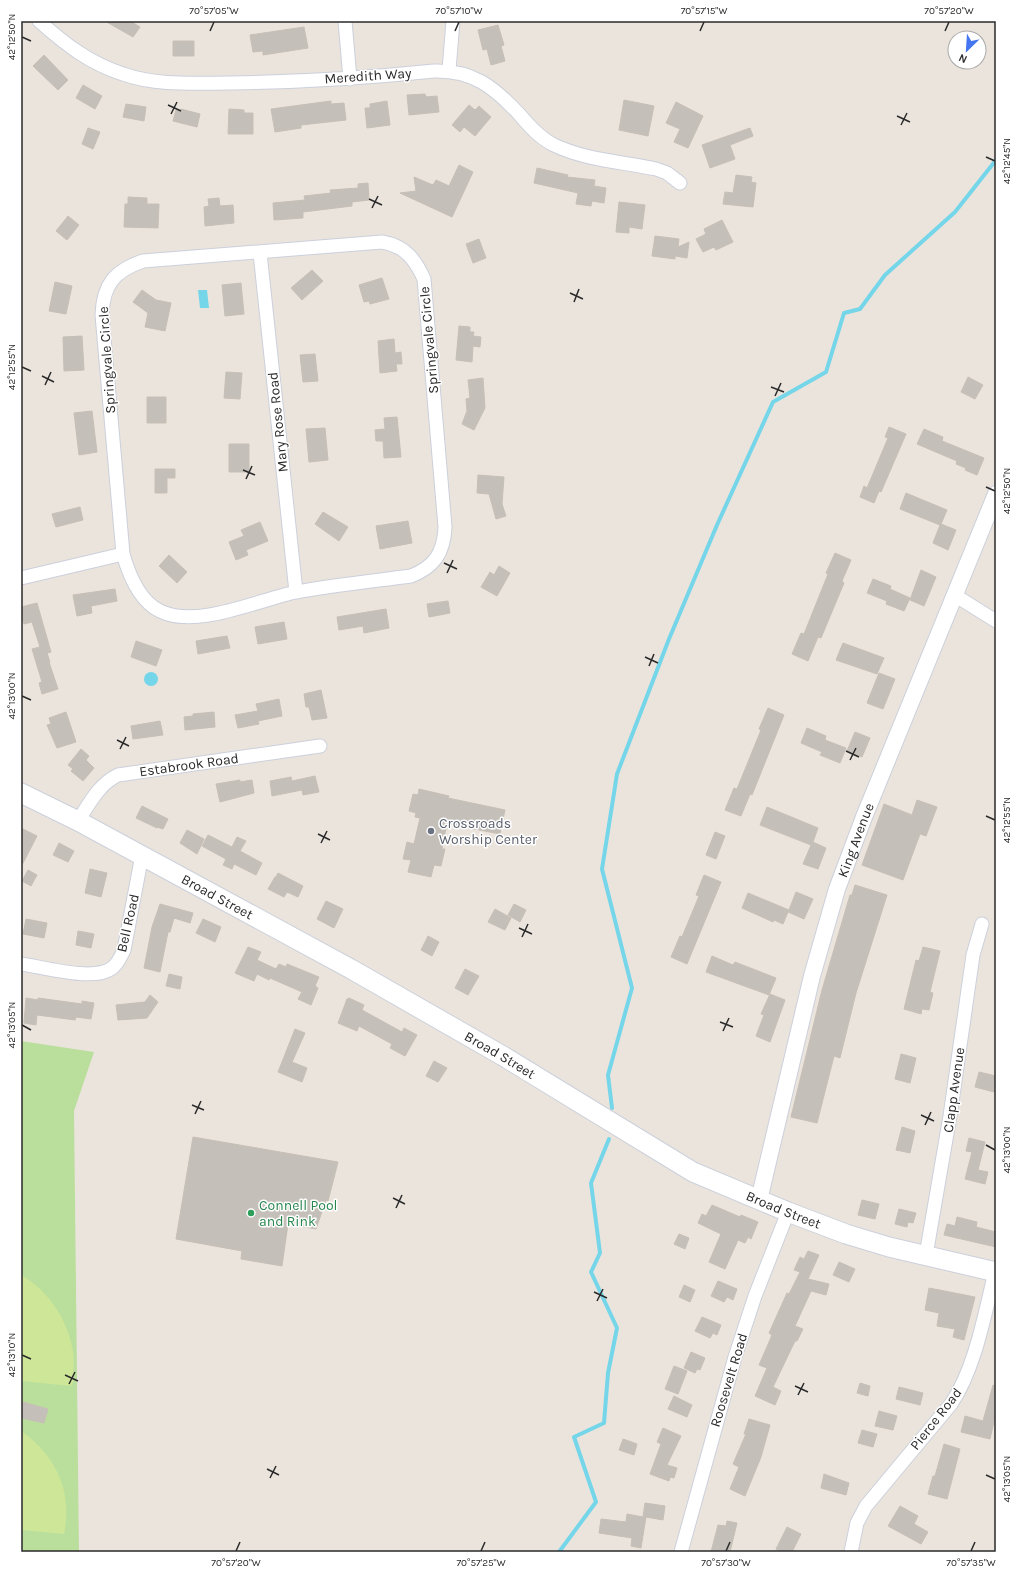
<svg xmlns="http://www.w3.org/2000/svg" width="1017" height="1573" viewBox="0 0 1017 1573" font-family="Karla,sans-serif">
<rect width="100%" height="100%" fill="#ebe4dd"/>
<path fill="#badf9c" d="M21,1041L94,1052L74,1111L79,1552H21Z"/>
<path fill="#cde698" d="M21,1275C48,1290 68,1320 73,1351C75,1360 73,1372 73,1382L71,1386L21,1381Z
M21,1431C56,1455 73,1492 64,1534L21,1530Z"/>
<path fill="#75d6e9" d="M198,290H207L209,308H200Z
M144 679a7 7 0 1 1 14 0a7 7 0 1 1-14 0Z"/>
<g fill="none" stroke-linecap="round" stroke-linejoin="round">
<path stroke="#75d6e9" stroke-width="4" d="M612,1108L608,1075L632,988L602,869L617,774L669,639L717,525L773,402L826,372L844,313L860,309L885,275L955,212L996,160
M559,1552L596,1502L574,1437L604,1423L608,1373L617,1328L591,1272L600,1253L591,1183L609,1139"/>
</g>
<path fill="#c4bfb8" stroke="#c7bfb6" d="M105,21H130L140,27L133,37Z
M498,25L504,45L501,46L505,61L491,65L487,49L483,50L478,30Z
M304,27L308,48L263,55V51L253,52L250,35Z
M173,41H194V56H173Z
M44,55L68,80L58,90L33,66Z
M83,85L102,96L95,109L76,98Z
M425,94L426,97L437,96L439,112L409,115L407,95Z
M624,100L654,106L648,136L619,130Z
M331,101V104L344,103L346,120L301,125V128L275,132L271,109Z
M387,101L390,125L367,128L365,108H370V104Z
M676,102L703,116L688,148L674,142L680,129L666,123Z
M126,104L146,107L144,121L123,117Z
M469,105L475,110L479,106L491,117L475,136L464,127L460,132L452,125Z
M181,109L200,114L197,127L173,121L176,110L180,111Z
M229,109L244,110V113H253V134H228Z
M88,128L100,132L93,149L82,144Z
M750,128L753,136L730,145L735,159L710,168L702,145Z
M459,165L473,172L452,217L400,193L416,191L414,177L433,185L436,180L449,186Z
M537,168L568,175L567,177L595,180L594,186L606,188L604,203L592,201L591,206L576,204L578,193L534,183Z
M736,175L752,177L751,182L756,183L753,207L723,204L725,192L733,193Z
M368,183L369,200L352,202V206L303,212V218L274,220L273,203L305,200L304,196L331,193L330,190L358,188V184Z
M128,197L147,198V204H159L158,228L124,227L125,204H128Z
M219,198L220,206L233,205L234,223L205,226L204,207L209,206L208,199Z
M619,202L645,205L642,229L629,227V233L616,232Z
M68,216L79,225L67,240L56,231Z
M722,220L733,242L716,250L714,247L703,252L696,239L706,234L704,229Z
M655,236L679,239L678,247L689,242L687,258L675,256V259L652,256Z
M479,239L486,258L473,263L466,244Z
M312,270L323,281L302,300L291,288Z
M382,278L389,299L370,304L369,301L364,302L359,285Z
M55,282L72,286L66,314L49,311Z
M241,283L244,314L225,316L222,285Z
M142,290L156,300L171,303L165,331L145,327L148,313L133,302Z
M459,326L470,327V332H474L473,336L481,337L480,347L473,346L472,362L456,360Z
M82,336L84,370L64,371L63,337Z
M394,339L395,353L401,352L402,364H396L397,371L380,373L378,341Z
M315,354L318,381L303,382L300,355Z
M226,372L242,373L240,399L224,398Z
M968,377L983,385L975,399L961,392Z
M483,378L485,408L474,430L462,424L467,411L466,399L470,398L468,380Z
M147,397H166V423H147Z
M92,411L97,452L79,455L74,413Z
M397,417L401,457L384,458L383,441H376L375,430L385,429L384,418Z
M889,427L906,434L881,492L879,491L874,503L860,497L864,486L867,488L888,438L885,437Z
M325,428L328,460L309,462L306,429Z
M924,429L943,437L942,441L984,458L977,475L965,470L966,468L956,464L957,461L917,444Z
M229,444H249V472H229Z
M155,469H175V478H167V493H155Z
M478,475L504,477L502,504L506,516L496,519L489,494L477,493Z
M906,493L947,510L941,524L956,530L948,550L933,543L940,525L900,509Z
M80,507L83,520L56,527L52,514Z
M323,512L348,527L339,541L315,524Z
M408,521L412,543L380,549L376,526Z
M260,522L268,541L246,550L248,555L236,560L229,542L244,536L241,530Z
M835,553L851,560L842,581L844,583L821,638L818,637L808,661L792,654L801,633L804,634L828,574L826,573Z
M169,555L187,572L177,583L159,566Z
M499,566L510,573L497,596L481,587L490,572L494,575Z
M921,570L936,577L924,606L910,600Z
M873,579L891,586L890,589L910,598L904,611L886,604L887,601L867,593Z
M115,589L117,601L91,606L92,613L77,616L73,595Z
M448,601L450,613L429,617L427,604Z
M37,603L51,652L47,653L50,662H49L58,689L42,694L39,683L42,682L32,649L40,647L32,622L24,624L21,612V607Z
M386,609L389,628L364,633L363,626L339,630L337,617Z
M284,622L287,639L258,644L255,627Z
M227,636L230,648L198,654L196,641Z
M136,641L162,650L156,666L131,657Z
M843,643L884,658L877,674L836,660Z
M879,673L895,679L883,709L867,703Z
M321,690L327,718L312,720L309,707H306L304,694Z
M279,699L282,716L258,721L259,724L238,728L235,715L258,711L256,704Z
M768,708L784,715L752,795L750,794L741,816L725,810L734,788L737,789L761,730L759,729Z
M66,712L76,742L57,748L47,725L51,724L49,718Z
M214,712L215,727L185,730L184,717L193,716V714Z
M160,721L163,735L133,739L131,726Z
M807,728L826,736L825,740L846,748L840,763L820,755L822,752L801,743Z
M855,732L870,738L862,757L847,751Z
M81,749L89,756L86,760L94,768L83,781L71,771L73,769L68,765Z
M315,776L319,792L303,795L302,790L272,796L270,781L291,777L292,781Z
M240,780V782L252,780L254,793L220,802L216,784Z
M419,789L449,796L448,798L505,810L500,834L449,824L448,829L446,828L442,849H445L441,866L434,865L431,877L408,872L411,860L403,859L407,842L414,844L420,818L415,817L416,813L409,811L413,794L418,795Z
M917,800L937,807L926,836L920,834L903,880L862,865L884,804L912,815Z
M142,806L168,819L163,829L157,827V828L136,818Z
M767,807L818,828L813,842L826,848L818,869L803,864L811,845L760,825Z
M21,828L37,836L21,867Z
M187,830L204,839L197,854L180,843Z
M715,832L725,836L716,859L706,855Z
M208,835L232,847L237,837L246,841L240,851L262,863L256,875L234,864L232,869L223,865L226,859L202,846Z
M59,843L74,851L68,862L53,855Z
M90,869L107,873L101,897L85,893Z
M28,870L37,875L31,886L22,881Z
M278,873L303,886L298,897L287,892L284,897L268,889L275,877H276Z
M704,875L721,882L687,964L671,957L680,936L682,937L699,896L696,895Z
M855,885L887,895L856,993L840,1058L834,1056L817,1123L791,1117L822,990L850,895H852Z
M796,892L813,899L804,919L788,912L783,924L774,920L773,922L742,908L748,893L789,910Z
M326,901L343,909L334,928L317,919Z
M160,904L193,913L190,923L174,918L170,932H168L160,972L144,968L152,927Z
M514,904L526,910L520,922L508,915Z
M495,909L511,918L505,930L488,922Z
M26,919L47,923L44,938L23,934Z
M203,919L221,927L215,942L196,933Z
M78,931L94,934L91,948L76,945Z
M428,936L439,942L432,956L421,950Z
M248,947L261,952L257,960L276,969L279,964L286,967L287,964L319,977L315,986L318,988L311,1005L298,999L302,992L270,978L269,980L257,974L254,981L235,973Z
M923,947L940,951L930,992L933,993L929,1010L922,1009L921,1014L904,1009L916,960L919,961Z
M712,956L733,965L735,962L776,978L769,995L706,972Z
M465,969L479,976L468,995L455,988Z
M169,974L182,977L180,989L166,986Z
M770,994L785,1000L770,1042L756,1036L764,1015L761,1014Z
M150,995L158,1002L147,1018L118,1020L116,1005L145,1002Z
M26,998L38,1000V998L82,1004V1001L94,1003L91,1019L76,1017L75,1020L37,1015L36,1025L24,1023Z
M349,998L364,1005L362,1010L402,1032L404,1028L417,1035L405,1056L390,1048L392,1044L359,1026L357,1031L338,1023L347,999Z
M295,1029L305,1033L292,1062L307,1068L302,1082L278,1072Z
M901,1054L916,1058L910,1083L895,1079Z
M434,1061L447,1068L438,1082L426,1076Z
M979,1072L996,1076L994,1092L975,1087Z
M902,1127L915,1131L910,1153L896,1150Z
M193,1137L338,1162L328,1201L326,1200L316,1229L288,1224L282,1266L241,1259L242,1251L176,1239Z
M969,1138L985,1142L978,1170L988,1172L985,1184L965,1179L972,1152L966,1151Z
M862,1200L879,1204L875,1219L858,1215Z
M712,1205L740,1217L741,1215L758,1222L751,1239L748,1237L745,1243L738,1240L725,1269L709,1262L721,1234L698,1223L702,1214L706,1216Z
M899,1209L916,1213L913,1223L908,1222L907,1227L895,1224Z
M957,1217L977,1222L976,1227L996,1232V1247L944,1235L947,1224L955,1226Z
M679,1234L689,1238L685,1249L674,1244Z
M808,1251L819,1255L808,1279L829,1284L826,1295L811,1291L795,1326L803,1329L797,1341H795L773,1387L781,1391L775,1405L755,1396L767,1368L759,1365L772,1335L769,1333L787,1293L789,1294L800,1272L794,1270L800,1257L804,1259Z
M839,1262L855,1269L849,1282L833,1275Z
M718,1281L737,1289L733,1300L727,1297L724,1302L711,1296Z
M684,1285L695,1290L690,1302L679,1297Z
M929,1288L975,1297L964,1340L953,1337L955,1329L937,1326L939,1313L925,1310Z
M702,1317L721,1325L717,1335L713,1333L710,1338L695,1331Z
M691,1352L705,1358L700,1370L697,1369L695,1373L684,1368Z
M674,1366L687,1371L678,1394L665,1389Z
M860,1383L870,1386L868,1396L857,1393Z
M993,1385L996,1386V1413L990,1439L961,1432L965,1416L983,1421Z
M899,1387L923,1393L920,1405L896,1399Z
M674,1396L692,1405L687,1417L668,1409Z
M23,1402L48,1409L44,1423L21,1418Z
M879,1411L897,1416L893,1430L875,1426Z
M749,1419L770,1425L761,1457L745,1496L730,1489L739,1467L733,1464L746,1434H744Z
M663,1428L681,1436L667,1465L677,1468L674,1478L670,1477L669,1481L650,1474L661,1444L657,1442Z
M862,1430L877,1434L873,1447L858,1443Z
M623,1439L637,1444L634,1455L619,1450Z
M944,1444L960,1449L947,1499L928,1494L933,1476H935Z
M824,1474L849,1483L846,1495L821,1488Z
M645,1503L665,1506L663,1520L646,1517L641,1548L631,1546L632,1538L599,1533L601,1519L626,1522L627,1514L643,1517Z
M900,1506L918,1516L914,1524L928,1532L921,1544L888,1526Z
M727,1521L737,1523L730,1552H711L718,1525L726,1526Z
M787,1527L801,1534L792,1552H783L776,1549Z"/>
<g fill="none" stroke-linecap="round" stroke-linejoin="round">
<defs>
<path id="minor" d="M39,21C65,44 89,63 123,74C157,86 195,83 231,83C299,82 366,78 434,71C473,70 494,87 520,115C530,127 540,138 554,145C585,160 623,162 656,169L667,173L680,183
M345,21L350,79
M449,70L453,21
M382,242C405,246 415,259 424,279L445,527C444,553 434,567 411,576C373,581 334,585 296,592C258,600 196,629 160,611C139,601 129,575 123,554L102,315C103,285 114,271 143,261Z
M260,253L296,592
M21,578L123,554
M956,596L996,621
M78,821C89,804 99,784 118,775L320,746
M21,964C43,967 94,982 112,968C118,964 121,956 124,950L142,855
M926,1255L950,1116L973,955L982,924
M681,1552L735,1357L755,1296L788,1212
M851,1552L857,1523L866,1506L951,1404C975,1369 985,1313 995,1272"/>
<g id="tertiary">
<path id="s1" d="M759,1200L812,976L837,889L864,817L996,494"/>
</g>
<g id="secondary">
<path id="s2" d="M21,793L78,821L351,969L503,1056L693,1172L788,1212L846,1234L889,1247L996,1272"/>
</g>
</defs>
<use href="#minor" stroke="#cbd0db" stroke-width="15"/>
<use href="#tertiary" stroke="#cbd0db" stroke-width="18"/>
<use href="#secondary" stroke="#cbd0db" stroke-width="21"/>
<use href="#minor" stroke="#fff" stroke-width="13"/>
<use href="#tertiary" stroke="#fff" stroke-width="16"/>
<use href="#secondary" stroke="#fff" stroke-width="19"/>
</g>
<path fill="none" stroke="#2a2a2a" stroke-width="1.5" d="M210,31L214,22M455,31L459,22M700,31L704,22M945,31L949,22M22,37L31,41M168,105L181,111M171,114L177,102M897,116L910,122M901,125L907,113M986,157L995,161M369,199L382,205M372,208L378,196M570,293L583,299M574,302L579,289M22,367L31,371M42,376L54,382M45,385L51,372M771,387L784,392M775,396L781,383M243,470L255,475M246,479L252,466M986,487L995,491M444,563L457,569M447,573L453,560M645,657L658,663M649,666L654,654M22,696L31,700M117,740L129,746M120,749L126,737M846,751L859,757M850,760L856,748M986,816L995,820M318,834L330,840M321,843L327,831M519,928L532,934M522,937L528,924M720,1022L733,1027M22,1025L31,1030M723,1031L729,1018M192,1105L204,1110M195,1114L201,1101M921,1115L934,1121M925,1125L931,1112M986,1145L995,1150M393,1198L405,1204M396,1208L402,1195M594,1292L607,1298M597,1301L603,1289M22,1355L31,1359M65,1375L78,1381M69,1384L75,1372M795,1386L808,1392M798,1395L804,1383M267,1469L279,1475M986,1475L995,1479M270,1478L276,1466M236,1551L240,1542M481,1551L485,1542M726,1551L730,1542M971,1551L975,1542"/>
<circle fill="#6b7280" stroke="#fff" stroke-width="1.5" cx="431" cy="831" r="4"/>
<circle fill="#2e9e5b" stroke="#fff" stroke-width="1.5" cx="251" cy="1213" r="4"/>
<g text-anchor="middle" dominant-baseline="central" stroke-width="3" stroke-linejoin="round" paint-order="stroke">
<g font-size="14" fill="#2a2a2a" stroke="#fff">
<text transform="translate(368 76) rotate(-4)">Meredith Way</text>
<text transform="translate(429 340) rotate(-95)">Springvale Circle</text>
<text transform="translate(107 360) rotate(-94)">Springvale Circle</text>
<text transform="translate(278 422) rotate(-96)">Mary Rose Road</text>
<text transform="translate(189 765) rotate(-8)">Estabrook Road</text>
<text stroke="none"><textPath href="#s1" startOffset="373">King Avenue</textPath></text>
<text stroke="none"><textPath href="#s2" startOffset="222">Broad Street</textPath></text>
<text transform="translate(128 923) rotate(-77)">Bell Road</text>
<text stroke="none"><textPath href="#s2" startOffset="546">Broad Street</textPath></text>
<text transform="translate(954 1090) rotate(-82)">Clapp Avenue</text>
<text stroke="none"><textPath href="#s2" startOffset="870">Broad Street</textPath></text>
<text transform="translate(729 1380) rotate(-73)">Roosevelt Road</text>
<text transform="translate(936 1419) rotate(-52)">Pierce Road</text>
</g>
<g font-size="14" fill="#5b616d" stroke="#fff" text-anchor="start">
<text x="439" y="823">Crossroads<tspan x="439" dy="16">Worship Center</tspan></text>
</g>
<g font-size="14" fill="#27864d" stroke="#fff" text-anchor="start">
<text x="259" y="1205">Connell Pool<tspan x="259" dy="16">and Rink</tspan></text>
</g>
</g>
<rect width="1017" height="1573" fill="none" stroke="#ffffff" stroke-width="44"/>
<g transform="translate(967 50) rotate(205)"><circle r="19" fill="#ffffff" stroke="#aaaaaa"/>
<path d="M0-3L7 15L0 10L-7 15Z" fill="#4476f1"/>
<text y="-6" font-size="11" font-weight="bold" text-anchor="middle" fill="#2a2a2a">N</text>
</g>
<rect x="22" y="22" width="973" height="1529" fill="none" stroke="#2a2a2a" stroke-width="1.5"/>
<g font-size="10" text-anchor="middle" fill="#2a2a2a">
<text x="214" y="14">70°57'05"W</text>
<text x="459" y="14">70°57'10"W</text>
<text x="704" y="14">70°57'15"W</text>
<text x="949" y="14">70°57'20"W</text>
<text transform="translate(11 37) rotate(-90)" y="4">42°12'50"N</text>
<text transform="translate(1006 161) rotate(-90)" y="4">42°12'45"N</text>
<text transform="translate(11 367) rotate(-90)" y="4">42°12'55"N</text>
<text transform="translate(1006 491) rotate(-90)" y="4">42°12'50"N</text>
<text transform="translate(11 696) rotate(-90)" y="4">42°13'00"N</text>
<text transform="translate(1006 820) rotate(-90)" y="4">42°12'55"N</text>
<text transform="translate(11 1025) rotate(-90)" y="4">42°13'05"N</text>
<text transform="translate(1006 1150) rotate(-90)" y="4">42°13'00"N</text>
<text transform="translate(11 1355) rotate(-90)" y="4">42°13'10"N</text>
<text transform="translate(1006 1479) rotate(-90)" y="4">42°13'05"N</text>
<text x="236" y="1566">70°57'20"W</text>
<text x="481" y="1566">70°57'25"W</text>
<text x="726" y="1566">70°57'30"W</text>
<text x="971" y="1566">70°57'35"W</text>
</g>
</svg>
